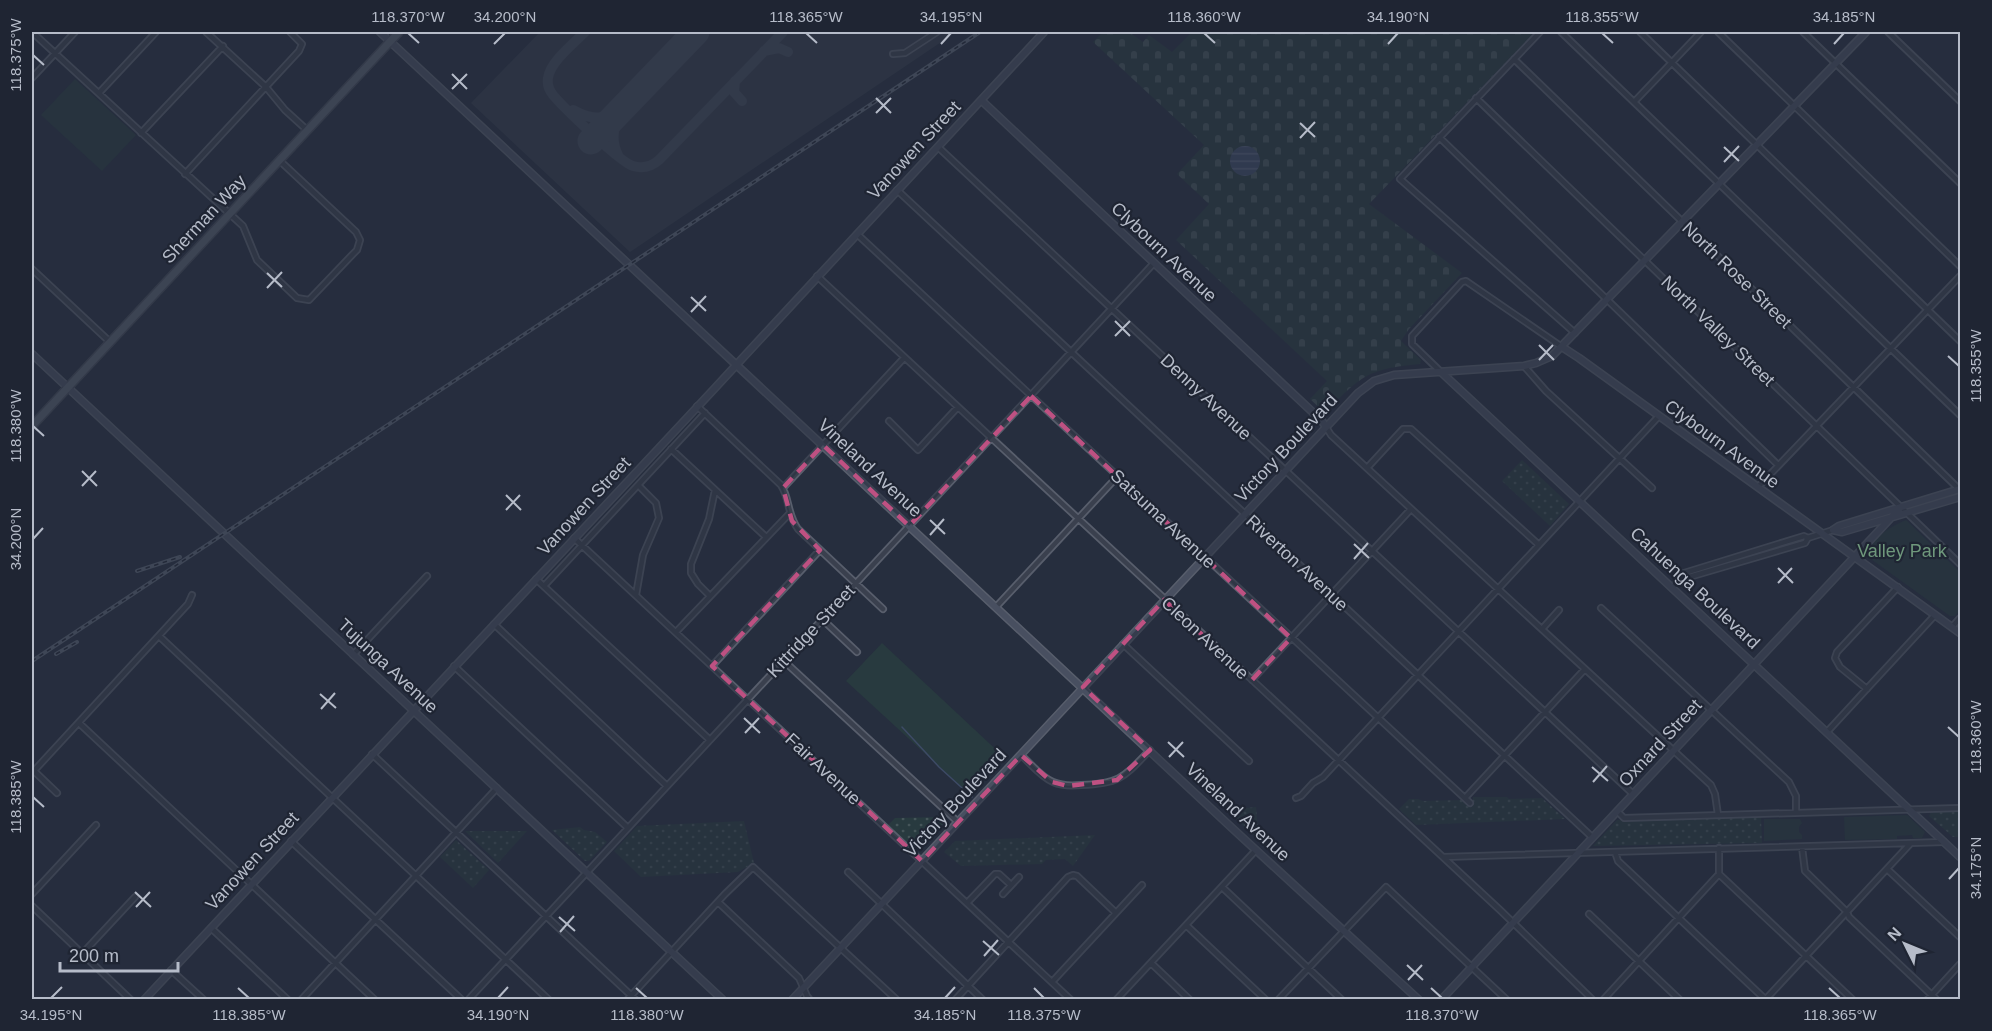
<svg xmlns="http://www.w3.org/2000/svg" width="1992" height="1031" viewBox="0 0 1992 1031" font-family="Helvetica,sans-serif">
<defs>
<pattern id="grass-dots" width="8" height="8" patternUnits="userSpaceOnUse" patternTransform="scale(1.5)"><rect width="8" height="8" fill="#283a3f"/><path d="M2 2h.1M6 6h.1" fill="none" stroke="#455559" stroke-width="1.8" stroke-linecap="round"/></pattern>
<pattern id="cemetery-stones" width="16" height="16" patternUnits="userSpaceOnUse" patternTransform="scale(1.5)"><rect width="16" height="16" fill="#283a3f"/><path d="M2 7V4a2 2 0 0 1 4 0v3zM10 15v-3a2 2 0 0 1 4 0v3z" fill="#455559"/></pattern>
<pattern id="water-rules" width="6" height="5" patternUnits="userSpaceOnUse" patternTransform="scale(1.5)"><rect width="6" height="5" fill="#3d4a65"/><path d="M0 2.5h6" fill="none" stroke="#57627a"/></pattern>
</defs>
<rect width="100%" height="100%" fill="#262e3e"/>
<path fill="#343b4b" d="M540,32H956L630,252L471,103Z"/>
<path fill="url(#grass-dots)" d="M1522,460L1569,504L1550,526L1502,481Z
M1473,797H1507L1509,799L1542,798L1565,819L1416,825L1399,809L1409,799H1418L1423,801L1461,800L1469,806L1473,802Z
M1256,807L1259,840L1226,810Z
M1934,811H1960V837H1953L1929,816L1931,813Z
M944,817L945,822L918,849H913L888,825L895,818Z
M1761,817L1762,843L1593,846L1617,820Z
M744,821L754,863L738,872L641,877L614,851L637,826Z
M580,827L584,830L595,832L607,842L589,861H585L552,830Z
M465,831H527L498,863Z
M1095,835L1073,866L1065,859L1046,860L1042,864L961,866L944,852L955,841Z
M456,840L489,870L473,888L440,857Z"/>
<path fill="url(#cemetery-stones)" d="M1103,32H1129L1143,42L1149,35L1172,52L1192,32H1535L1369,204L1462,273L1409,329L1401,341L1421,360L1420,364C1367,369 1361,376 1325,413L1310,399L1327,381L1176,240L1209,204L1177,174L1204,145L1093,42Z"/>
<path fill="#283a3f" d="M75,79L136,135L102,171L41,115Z
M1906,520L1960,572V610L1955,616H1950L1868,557L1866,552C1874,537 1891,526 1906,520Z
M882,643L1005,758L970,795L846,681Z
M1907,815L1925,832L1922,838H1913L1912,835L1897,836V839L1845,840L1844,817Z
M1764,819H1800L1802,823L1799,827V832L1802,835V839L1764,841Z"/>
<path fill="url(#water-rules)" d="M1230 161a15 15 0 1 1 30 0a15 15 0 1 1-30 0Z"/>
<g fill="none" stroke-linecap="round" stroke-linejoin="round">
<path stroke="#3d4a65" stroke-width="1.5" d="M902,727L939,767L972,797"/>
<path stroke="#414959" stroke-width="10" d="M585,32C574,43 550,62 548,78C547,84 549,90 553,95C563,107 621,163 633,166C643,169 651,167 659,160L783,32
M764,51L779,48L788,52
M735,81L734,92L742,101
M573,110C597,123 604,118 625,105
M618,155C609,137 615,122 625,106"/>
<path stroke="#414959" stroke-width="27" d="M591,141L696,32"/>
<defs>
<path id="street" d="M32,32L243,226L257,260L297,298L309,300L353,254L357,250L360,240L356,232L279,160
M206,32L266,87L285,110L307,130
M1540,32L1400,179L1575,333
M1561,32L1960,415
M1640,32L1960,341
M1718,32L1960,266
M1803,32L1960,183
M1888,32L1960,101
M893,54L905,53L937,32
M1514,59L1960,490
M32,78L75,32
M99,93L156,32
M1476,98L1960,564
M1635,101L1701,32
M141,133L223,46
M1439,137L1778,465
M938,147L1633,794
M185,174L299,51L302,44L290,32
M897,190L1592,837
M857,234L1470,803
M32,269L110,342
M817,276L1500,910L1593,1000
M1524,366L1546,391L1652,488
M1441,372L1412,344V336L1462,282L1466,281L1562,347
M697,406L781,485C790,499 787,514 798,529L883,609
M889,421L918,450L957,408
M1326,427L1331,435L1711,785L1715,794L1718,815
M671,449L766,537
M1367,468L1403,429H1411L1539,545
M1758,487L1960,276
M783,488L904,358
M574,538L1071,1000
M1682,578H1686L1805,543L1808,538
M536,579L710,740
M544,586L705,413
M1673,587L1684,573L1804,536L1808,538L1833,530
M636,595L643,555L659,518L656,503L638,485
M710,596L698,584L691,573V564L709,519L715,490
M996,607L1117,477
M1601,608L1789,782L1796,796V813
M822,619L857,652
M494,624L667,786
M1952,627L1960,618
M1542,629L1559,610
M676,632L789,514
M159,636L549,1000
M1123,644L1249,761
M353,655L427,576
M784,661L958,822
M454,666L628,828
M712,666L820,550
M1252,680L1411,509
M1867,689L1840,667L1835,658L1837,652L1898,587
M79,723L375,1000
M1827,732L1935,615
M372,754L636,1000
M1021,755C1031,764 1041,777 1053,782C1062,786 1071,786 1081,785C1120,784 1124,777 1150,750
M34,771L57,793
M32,773L188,604L192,595
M1296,798L1301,796L1313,783L1323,777L1659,416
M1465,798L1585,669
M1617,811L1624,818L1960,808
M291,841L462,1000
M1802,847L1805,871L1847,912L1849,917L1937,1000
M1719,848V874L1853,1000
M1615,852L1618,861L1766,1000
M1443,857L1944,842
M1887,869L1960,937
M848,872L983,1000
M1222,887L1342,1000
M32,894L96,825
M1003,894L1019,877
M718,902L799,978L807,996L810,1000
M967,903L995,874H999L1011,885
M32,906L131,1000
M1589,914L1680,1000
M1186,925L1266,1000
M211,928L288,1000
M82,954L135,897
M1151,963L1190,1000
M171,970L204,1000
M1052,982L1142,885
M301,1000L497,788
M468,1000L1154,263
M627,1000L725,894L753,867L897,1000
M955,1000L1068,877L1073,875L1077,876L1116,913
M1116,1000L1256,850
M1278,1000L1386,887L1507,1000
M1603,1000L1719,874
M1765,1000L1910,844
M1927,1000L1960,964"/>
<path id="secondary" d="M380,32L1232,828L1419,1000
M981,100L1322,421L1326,427
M1562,347L1579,358L1960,633
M32,354L723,1000
M1441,372L1960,857
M1833,530L1839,526L1960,489
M1833,530L1842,532L1960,497
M144,1000L715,388L1044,32
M792,1000L1358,393L1374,381L1394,375L1524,366L1536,363L1552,356L1866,32
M1441,1000L1901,507"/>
<path id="primary" d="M32,426L399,32"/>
</defs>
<use href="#street" stroke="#585e6c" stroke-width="8"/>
<use href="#secondary" stroke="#585e6c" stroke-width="9"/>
<use href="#primary" stroke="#434957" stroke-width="10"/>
<use href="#street" stroke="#3a404e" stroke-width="4.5"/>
<use href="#secondary" stroke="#484f60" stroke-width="6"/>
<use href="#primary" stroke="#585f6e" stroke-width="7"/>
<defs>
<path id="rail" d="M137,571L180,557
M56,654L77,642
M32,661L980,32"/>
</defs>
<use href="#rail" stroke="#5c6474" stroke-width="4"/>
<use href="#rail" stroke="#1f2533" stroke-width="1.5" stroke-dasharray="4.5" stroke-linecap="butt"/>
</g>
<path d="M0 0H1992V1031H0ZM1031,396L1291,638L1252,680L1164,600L1083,687L1150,750L1117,780L1068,786L1052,782L1021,755L922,861L712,666L820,550L792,521L783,488L823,445L909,526Z" fill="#262e3e" fill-opacity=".55" fill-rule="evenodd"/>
<path fill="none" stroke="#be5182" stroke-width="4.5" stroke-dasharray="12 8" stroke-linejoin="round" d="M1031,396L1291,638L1252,680L1164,600L1083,687L1150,750L1117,780L1068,786L1052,782L1021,755L922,861L712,666L820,550L792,521L783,488L823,445L909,526Z"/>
<path fill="none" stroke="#b6bcc9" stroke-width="2" d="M408,33L419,43M806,33L817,43M1204,33L1215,43M1602,33L1613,43M494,44L505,33M941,44L951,33M1388,44L1398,33M1834,44L1844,33M33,55L44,65M452,74L467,89M452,89L467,74M876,98L891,113M876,113L891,98M1300,123L1315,137M1300,138L1315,122M1724,147L1739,161M1724,162L1739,146M267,273L282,287M267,288L282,272M691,297L706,311M691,312L706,296M1115,321L1130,336M1115,336L1130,321M1539,345L1554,360M1948,356L1959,366M1539,360L1553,345M33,426L44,436M82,471L97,486M82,486L96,471M506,495L521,510M506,510L520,495M930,520L945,534M930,535L944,519M33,539L43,528M1354,544L1369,558M1354,559L1368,543M1778,568L1793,583M1778,583L1792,568M320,694L336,708M321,709L335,693M744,718L760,733M1948,727L1959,737M745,733L759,718M1168,742L1184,757M1169,757L1183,742M1592,767L1608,781M1593,782L1607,766M33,797L44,807M1949,879L1959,868M135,892L151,907M136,907L150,892M559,917L575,931M560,932L574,916M983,941L999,955M984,956L998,940M1407,965L1423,980M1408,980L1422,965M238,988L249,998M636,988L647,998M1034,988L1044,998M1431,988L1442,998M1829,988L1840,998M51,998L62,987M498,998L508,987M945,998L955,987"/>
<g text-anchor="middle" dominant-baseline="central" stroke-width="4.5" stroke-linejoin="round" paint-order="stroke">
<g font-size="18" fill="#b6bcc9" stroke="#1f2533">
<text transform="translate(914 150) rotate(-47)">Vanowen Street</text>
<text transform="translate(204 219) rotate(-47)">Sherman Way</text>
<text transform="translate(1164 252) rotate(43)">Clybourn Avenue</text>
<text transform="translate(1737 275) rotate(44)">North Rose Street</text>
<text transform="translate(1718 331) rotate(44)">North Valley Street</text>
<text transform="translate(1206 397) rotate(43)">Denny Avenue</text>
<text transform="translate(1722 444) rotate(36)">Clybourn Avenue</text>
<text transform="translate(1286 448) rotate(-47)">Victory Boulevard</text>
<text transform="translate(870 468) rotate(43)">Vineland Avenue</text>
<text transform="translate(584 506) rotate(-47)">Vanowen Street</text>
<text transform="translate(1163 519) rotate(43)">Satsuma Avenue</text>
<text transform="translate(1297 563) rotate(43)">Riverton Avenue</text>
<text transform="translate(1695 588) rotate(43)">Cahuenga Boulevard</text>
<text transform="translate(811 631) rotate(-47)">Kittridge Street</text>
<text transform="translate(1205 638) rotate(43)">Cleon Avenue</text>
<text transform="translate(388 666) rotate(43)">Tujunga Avenue</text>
<text transform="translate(1660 743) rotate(-47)">Oxnard Street</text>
<text transform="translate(823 769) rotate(43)">Fair Avenue</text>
<text transform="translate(955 803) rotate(-47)">Victory Boulevard</text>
<text transform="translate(1238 812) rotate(43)">Vineland Avenue</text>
<text transform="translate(252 861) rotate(-47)">Vanowen Street</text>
</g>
<g font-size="18" fill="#6f987c" stroke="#1f2533">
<text x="1902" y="551">Valley Park</text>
</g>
</g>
<rect width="1992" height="1031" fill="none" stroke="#1f2533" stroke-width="66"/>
<g transform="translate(1905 944) rotate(313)" stroke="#1f2533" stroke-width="4.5" paint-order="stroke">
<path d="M0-4.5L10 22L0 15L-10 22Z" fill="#b6bcc9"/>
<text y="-9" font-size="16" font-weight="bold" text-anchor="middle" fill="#b6bcc9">N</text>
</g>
<path d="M60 962v9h118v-9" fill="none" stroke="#b6bcc9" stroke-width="3"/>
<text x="69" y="962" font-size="18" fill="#b6bcc9" stroke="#1f2533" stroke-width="4.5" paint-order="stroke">200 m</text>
<rect x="33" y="33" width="1926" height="965" fill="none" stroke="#b6bcc9" stroke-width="2"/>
<g font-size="15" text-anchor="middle" fill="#b6bcc9">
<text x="408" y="22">118.370°W</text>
<text x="505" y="22">34.200°N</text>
<text x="806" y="22">118.365°W</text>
<text x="951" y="22">34.195°N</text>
<text x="1204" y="22">118.360°W</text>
<text x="1398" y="22">34.190°N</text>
<text x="1602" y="22">118.355°W</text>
<text x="1844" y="22">34.185°N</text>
<text transform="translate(16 55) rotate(-90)" y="5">118.375°W</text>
<text transform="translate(1976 366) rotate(-90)" y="5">118.355°W</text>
<text transform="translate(16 426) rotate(-90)" y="5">118.380°W</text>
<text transform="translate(16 539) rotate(-90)" y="5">34.200°N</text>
<text transform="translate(1976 737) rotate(-90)" y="5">118.360°W</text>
<text transform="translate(16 797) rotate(-90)" y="5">118.385°W</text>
<text transform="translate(1976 868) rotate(-90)" y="5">34.175°N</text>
<text x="51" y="1020">34.195°N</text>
<text x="249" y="1020">118.385°W</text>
<text x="498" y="1020">34.190°N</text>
<text x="647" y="1020">118.380°W</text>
<text x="945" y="1020">34.185°N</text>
<text x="1044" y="1020">118.375°W</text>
<text x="1442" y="1020">118.370°W</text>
<text x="1840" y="1020">118.365°W</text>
</g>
</svg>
